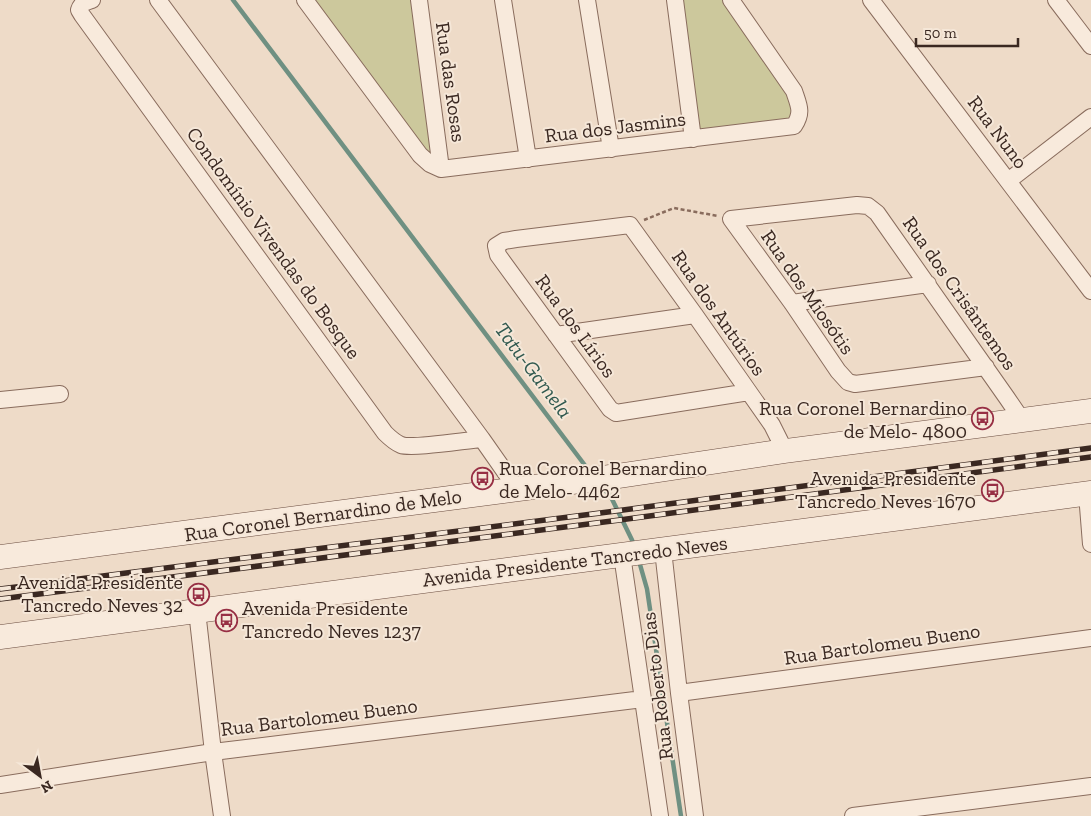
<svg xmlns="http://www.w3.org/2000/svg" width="1091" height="816" viewBox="0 0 1091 816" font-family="'Zilla Slab',serif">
<rect width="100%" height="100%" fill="#eedbc8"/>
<path fill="#ccc89c" d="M309,0H414L438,165Z
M679,0H727L790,92L794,126L696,136Z"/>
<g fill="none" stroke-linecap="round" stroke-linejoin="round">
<path stroke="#6f9082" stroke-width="4.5" d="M233,0L590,472
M601,485L611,497L632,540L634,546
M639,561L647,589L681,816"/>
<defs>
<path id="street" d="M92,0C86,2 81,3 79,10L82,15L385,433C390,438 394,442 401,445C412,449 467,440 482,439
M158,0L482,439L517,489
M305,0L420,155L430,164L441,169
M419,0L441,169
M503,0L528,159
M587,0L611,149
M675,0L693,139
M871,0L1091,291
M1056,0L1091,46
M441,169L794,126C803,112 799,106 794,91L731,0
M1008,181L1091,117
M792,303L928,284
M556,335L695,315
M986,367L855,384L848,382L838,371L792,303L731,219L857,205L868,206L877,213L1007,398L1022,420
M749,392L616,413L610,409L498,255L496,246L504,241L516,239L630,225L695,315L772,425L785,451
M0,400L60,394
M1087,494L1091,544
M663,550L679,693L695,816
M622,555L660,816
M197,611L213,752L222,816
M679,693L1091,638
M0,785L213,752L643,699
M853,816L1091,786"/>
<path id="secondary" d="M0,557L618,476L785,451L1091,411
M0,637L1091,493"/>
</defs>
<use href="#street" stroke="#896c5d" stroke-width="18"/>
<use href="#secondary" stroke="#6b4d40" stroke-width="25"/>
<path stroke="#896c5d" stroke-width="2.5" stroke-dasharray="4 2.5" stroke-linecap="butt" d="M644,220L674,208L718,216"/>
<use href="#street" stroke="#f8eadc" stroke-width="16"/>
<use href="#secondary" stroke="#f8eadc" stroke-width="24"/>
<defs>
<path id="rail" d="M0,589L608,512L1091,448
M0,599L612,521L1091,457"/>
</defs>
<use href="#rail" stroke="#3a2821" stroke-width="5.5"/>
<use href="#rail" stroke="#f5e7d8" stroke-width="4" stroke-dasharray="11" stroke-linecap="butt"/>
</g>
<defs>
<symbol id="bus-ring" viewBox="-11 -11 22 22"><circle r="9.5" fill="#f5e7d8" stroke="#972f44" stroke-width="1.5"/><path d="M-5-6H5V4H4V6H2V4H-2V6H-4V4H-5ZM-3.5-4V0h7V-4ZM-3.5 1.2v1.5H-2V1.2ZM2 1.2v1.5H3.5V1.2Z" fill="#972f44"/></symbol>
</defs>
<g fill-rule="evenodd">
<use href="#bus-ring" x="970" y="406" width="25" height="25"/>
<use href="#bus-ring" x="470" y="466" width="25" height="25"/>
<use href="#bus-ring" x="980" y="478" width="25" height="25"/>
<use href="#bus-ring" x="186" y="582" width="25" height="25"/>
<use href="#bus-ring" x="214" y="608" width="25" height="25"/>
</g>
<g text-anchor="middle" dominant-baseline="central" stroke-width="4" stroke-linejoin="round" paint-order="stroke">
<g font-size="20" fill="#3a2821" stroke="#f5e7d8">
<text transform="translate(451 82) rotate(82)">Rua das Rosas</text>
<text transform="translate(615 127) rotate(-7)">Rua dos Jasmins</text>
<text transform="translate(998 132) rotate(53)">Rua Nuno</text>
<text transform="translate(274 243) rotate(54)">Condomínio Vivendas do Bosque</text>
<text transform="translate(808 292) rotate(55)">Rua dos Miosótis</text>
<text transform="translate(960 293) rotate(55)">Rua dos Crisântemos</text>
<text transform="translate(719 313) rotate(55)">Rua dos Antúrios</text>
<text transform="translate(576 326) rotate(54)">Rua dos Lírios</text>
<text transform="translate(323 515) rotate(-8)">Rua Coronel Bernardino de Melo</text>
<text transform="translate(575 561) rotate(-7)">Avenida Presidente Tancredo Neves</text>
<text transform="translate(882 644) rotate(-8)">Rua Bartolomeu Bueno</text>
<text transform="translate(657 686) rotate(-97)">Rua Roberto Dias</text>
<text transform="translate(319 717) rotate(-7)">Rua Bartolomeu Bueno</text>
</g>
<g font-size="20" fill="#3a2821" stroke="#f5e7d8" text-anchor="end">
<text x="967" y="408">Rua Coronel Bernardino<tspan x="967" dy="23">de Melo- 4800</tspan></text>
<text x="499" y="468" text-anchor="start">Rua Coronel Bernardino<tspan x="499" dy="23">de Melo- 4462</tspan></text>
<text x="976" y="478">Avenida Presidente<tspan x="976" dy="23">Tancredo Neves 1670</tspan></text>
<text x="183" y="582">Avenida Presidente<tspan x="183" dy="23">Tancredo Neves 32</tspan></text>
<text x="242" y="608" text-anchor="start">Avenida Presidente<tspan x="242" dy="23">Tancredo Neves 1237</tspan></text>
</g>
<g font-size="21" font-style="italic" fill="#30594f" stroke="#f5e7d8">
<text transform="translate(534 370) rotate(53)">Tatu-Gamela</text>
</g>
</g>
<g transform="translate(40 776) rotate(148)" stroke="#f5e7d8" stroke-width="4" paint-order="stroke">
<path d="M0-4L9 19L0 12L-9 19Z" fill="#3a2821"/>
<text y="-8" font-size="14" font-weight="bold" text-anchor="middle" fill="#3a2821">N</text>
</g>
<path d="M916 38v8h102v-8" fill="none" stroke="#3a2821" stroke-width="2.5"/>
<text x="924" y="38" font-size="15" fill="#3a2821" stroke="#f5e7d8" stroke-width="4" paint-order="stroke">50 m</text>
</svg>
